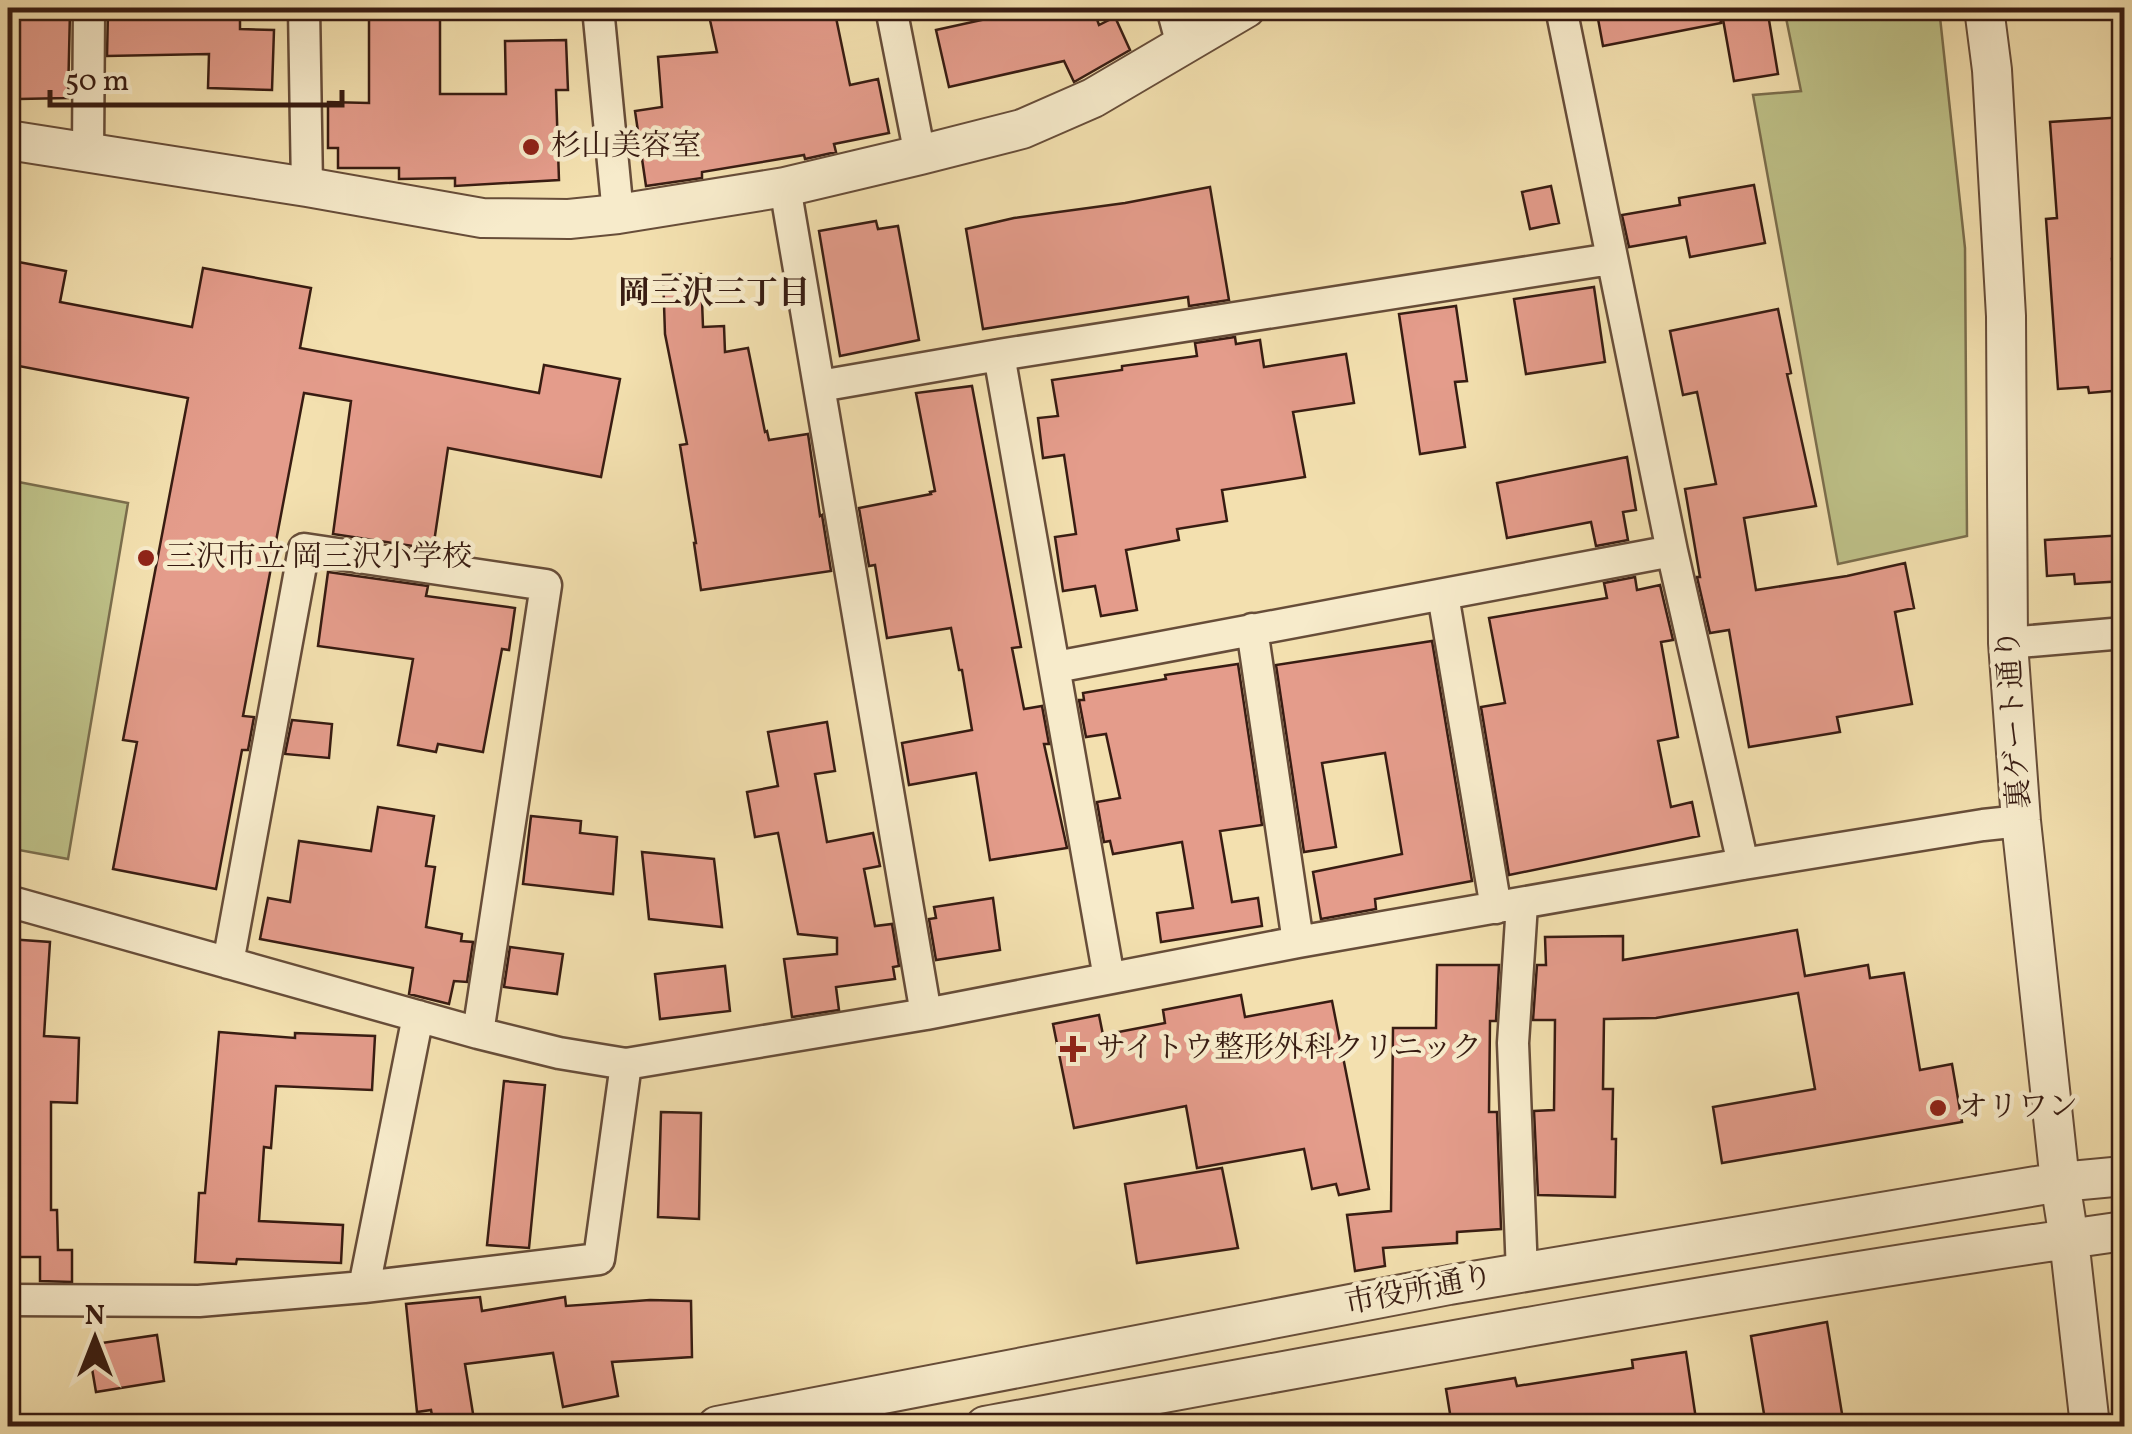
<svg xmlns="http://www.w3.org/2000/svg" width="2132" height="1434" viewBox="0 0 2132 1434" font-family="Vollkorn,'Noto Serif JP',serif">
<rect width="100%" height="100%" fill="#f3e0af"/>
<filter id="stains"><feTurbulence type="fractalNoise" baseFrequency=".002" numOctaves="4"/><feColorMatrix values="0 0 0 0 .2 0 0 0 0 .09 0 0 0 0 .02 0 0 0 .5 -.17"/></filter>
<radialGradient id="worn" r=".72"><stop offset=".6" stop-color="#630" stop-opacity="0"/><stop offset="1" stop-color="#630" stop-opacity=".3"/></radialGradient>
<path fill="#bec188" stroke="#7b6e4d" stroke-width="2.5" d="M1784,8H1939L1965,248L1967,536L1838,564L1753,95L1801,91Z
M8,480L128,503L68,859L8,848Z"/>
<path fill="#e49c8b" stroke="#381c12" stroke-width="2.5" d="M8,8H67V11H70L68,98L19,99L8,83Z
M240,8V29L274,30L272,90L208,88L209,54L107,56L108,11Z
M369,8H440V94H506L505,41L566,40L568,90H556L559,180L455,186V178L399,179V168H338V148H328V102L369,103Z
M779,8H834L850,85L878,79L889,133L834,144L836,152L805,159L804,155L702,172V178L646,186L635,111L662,107L658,57L717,52L710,20Z
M1036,8H1093L1099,25L1115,17L1130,50L1074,82L1064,61L949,87L936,30Z
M1596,8H1719L1721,23L1603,46Z
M1721,8H1767L1778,74L1734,81Z
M2124,117V258L2112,259L2120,359H2124V390L2089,393L2088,387L2058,389L2046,219L2057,218L2050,122Z
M1754,185L1765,243L1690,257L1686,237L1629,247L1622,215L1680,205L1679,198Z
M1551,186L1559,223L1530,229L1522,192Z
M1210,187L1229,300L1189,306L1188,297L983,329L966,229L1014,218L1125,203Z
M876,221L878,229L898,226L919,340L840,356L819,231Z
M8,260L66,271L60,302L192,327L203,268L311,288L300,348L539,393L544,365L620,379L601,477L448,448L433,549L333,534L351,401L304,393L243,716L254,717L248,750H242L216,889L113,869L137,742L123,740L188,398L8,364Z
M701,274L703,327L724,326L725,352L748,348L765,432L767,431L769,440L808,434L820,516L822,515L831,571L701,590L694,543H696L680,445L687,444L665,334L663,275Z
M1594,287L1605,362L1526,374L1514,299Z
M1456,306L1467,381L1455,382L1465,447L1420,454L1399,314Z
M1778,309L1791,373L1787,374L1816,506L1744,518L1756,590L1847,576L1905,563L1914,608L1895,612L1912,704L1837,717L1840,732L1749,747L1729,630L1710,633L1697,577H1700L1685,489L1716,484L1697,392L1683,395L1670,331Z
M1235,337L1236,344L1260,340L1264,367L1346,354L1354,403L1293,412L1305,477L1222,490L1227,521L1177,529L1179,540L1126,550L1137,610L1101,616L1095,586L1063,591L1055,537L1076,534L1064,455L1043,458L1038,418L1058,416L1052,380L1122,370V366L1197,356L1195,343Z
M972,386L1021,647L1012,648L1024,709L1042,706L1049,744H1044L1067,848L990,860L976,773L909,785L902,743L972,730L962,670H959L951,628L887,638L875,565L869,566L859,508L931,494L930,492L935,491L916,393Z
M1627,457L1636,510L1623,512L1628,540L1596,546L1591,522L1507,538L1497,483Z
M2124,535V581L2075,584L2074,574L2047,576L2045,540Z
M328,572L428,586L426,596L515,608L509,650L502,649L483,752L438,744L436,752L398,745L413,659L318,646Z
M1635,577L1637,590L1660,585L1673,640L1661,642L1678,737L1658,741L1671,807L1692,802L1699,836L1509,875L1481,707L1505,703L1489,618L1607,598L1604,583Z
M1432,641L1472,881L1375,899L1376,909L1321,919L1313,872L1402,854L1385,753L1322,763L1336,847L1304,852L1276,665Z
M1238,664L1262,825L1220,831L1232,902L1258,898L1262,926L1161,942L1157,913L1193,908L1182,842L1113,854L1110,841L1104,842L1097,802L1120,798L1106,734L1086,737L1079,700H1084L1083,693L1166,679L1165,675Z
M292,720L332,724L329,758L285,754Z
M827,722L835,771L815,774L827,842L873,833L880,866L864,869L875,926L892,924L899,966L893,967L895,979L836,987L839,1010L792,1017L784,959L837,954V938L798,934L778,833L755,837L747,792L778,786L768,732Z
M378,807L434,816L426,866L435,867L426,927L462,934L461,941L473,942L467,982L454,981L449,1004L409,994L413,968L260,939L268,898L290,902L299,841L371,851Z
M531,816L581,821L580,833L617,837L613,894L523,884Z
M642,852L714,859L722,927L649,919Z
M993,898L1000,950L936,960L929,919L936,918L934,907Z
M1797,930L1805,976L1868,965L1870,978L1904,973L1920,1070L1952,1064L1962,1122L1722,1163L1713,1107L1815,1089L1798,993L1656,1018L1604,1019L1603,1089H1613L1612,1139H1616L1615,1197L1538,1195L1534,1111L1554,1110L1555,1020H1533L1537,965H1546L1545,937L1623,936V960Z
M8,939L50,942L44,1036L79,1038L77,1103L51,1102V1210H57L58,1250H72V1282L40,1281V1257H8Z
M510,947L563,954L557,994L504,987Z
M1437,965H1499L1496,1021H1490L1489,1112H1497L1501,1229L1457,1232V1243L1383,1248L1385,1266L1355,1271L1347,1215L1391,1211L1393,1028H1436Z
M725,966L730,1011L660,1019L655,974Z
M1241,995L1245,1017L1332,1001L1369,1189L1339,1195L1336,1184L1312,1189L1304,1149L1197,1168L1186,1106L1074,1128L1053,1024L1099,1015L1103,1035L1165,1023L1163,1010Z
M219,1032L295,1038V1033L375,1036L372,1090L276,1086L271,1148L264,1147L259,1221L343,1225L341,1263L237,1259L236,1264L195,1262L199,1193H205Z
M504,1081L545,1085L529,1248L487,1245Z
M661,1112L701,1113L699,1219L658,1217Z
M1222,1168L1238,1248L1137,1263L1125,1184Z
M480,1297L482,1311L565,1297L566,1306L650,1300L691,1301L692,1357L612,1362L618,1396L563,1407L553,1353L465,1364L475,1426H434L431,1410L417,1412L406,1304Z
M1827,1322L1844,1426H1766L1751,1336Z
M157,1335L164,1381L96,1392L88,1345Z
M1686,1352L1697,1426H1642L1641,1421L1604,1426H1452L1446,1389L1515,1378L1517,1386L1633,1368L1632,1360Z"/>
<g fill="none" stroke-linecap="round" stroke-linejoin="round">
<defs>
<path id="minor" d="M304,8L307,187
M598,8L618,214
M891,8L920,155
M1172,8L1182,45
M1561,8L1672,551L1743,864
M88,153L89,8
M785,187L926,1014
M999,355L1109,978
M820,386L999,355L1611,259
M1443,595L1496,908
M1252,629L1298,942
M2008,643L2124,633
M1056,667L1672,551
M8,901L478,1033L559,1053L626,1064L926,1014L1298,942L1743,864L1983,825L2021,821
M228,963L304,549L546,585L478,1033
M1522,1273L1513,1043L1522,904
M364,1287L418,1016
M8,1300L199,1301L364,1287L599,1259L626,1064"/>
<path id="tertiary" d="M1984,8L1992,70L2006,316L2008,643L2021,821L2060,1182L2069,1239L2090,1426
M8,140L307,187L482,218L569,219L618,214L785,187L920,155L1022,129L1093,98L1246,8
M717,1426L1449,1285L2060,1182L2124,1176
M985,1426C1364,1356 1743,1285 2124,1231"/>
</defs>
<use href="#minor" stroke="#674d39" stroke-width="35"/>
<use href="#tertiary" stroke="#674d39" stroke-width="42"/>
<use href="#minor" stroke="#f7ebcb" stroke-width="30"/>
<use href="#tertiary" stroke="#f7ebcb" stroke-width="38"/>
</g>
<g fill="#8f2418" stroke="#f7ebcb" stroke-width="4">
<circle cx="531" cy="147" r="10"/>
<circle cx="146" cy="558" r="10"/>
<path d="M1068 1034h10v10h10v10h-10v10h-10v-10h-10v-10h10z"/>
<circle cx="1938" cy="1108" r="10"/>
</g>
<g text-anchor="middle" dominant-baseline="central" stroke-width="9" stroke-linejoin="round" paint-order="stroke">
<g font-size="30" fill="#381c12" stroke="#f7ebcb" text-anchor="start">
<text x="551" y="147">杉山美容室</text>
<text x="166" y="558">三沢市立 岡三沢小学校</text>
<text x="1096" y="1049">サイトウ整形外科クリニック</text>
<text x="1958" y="1108">オリワン</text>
</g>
<g font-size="30" fill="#381c12" stroke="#f7ebcb">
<text transform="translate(2015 719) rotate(-94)">裏ゲート通り</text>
<text transform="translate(1419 1291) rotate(-11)">市役所通り</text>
</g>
<g font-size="32" font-weight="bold" fill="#381c12" stroke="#f7ebcb">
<text x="714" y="295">岡三沢三丁目</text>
</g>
</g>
<rect width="2132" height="1434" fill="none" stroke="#f3e0af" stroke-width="40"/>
<rect x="10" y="10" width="2112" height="1414" fill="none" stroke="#381c12" stroke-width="5"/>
<rect x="20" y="20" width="2092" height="1394" fill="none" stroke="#381c12" stroke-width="2.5"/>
<g transform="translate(95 1339)" stroke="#f7ebcb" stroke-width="8" paint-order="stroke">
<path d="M0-8L18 38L0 25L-18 38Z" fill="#381c12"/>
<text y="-15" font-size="28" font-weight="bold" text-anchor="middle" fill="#381c12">N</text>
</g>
<path d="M50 90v15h292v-15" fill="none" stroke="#381c12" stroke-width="5"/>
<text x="65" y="90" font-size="30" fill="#381c12" stroke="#f7ebcb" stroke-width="8" paint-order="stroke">50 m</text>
<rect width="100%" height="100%" filter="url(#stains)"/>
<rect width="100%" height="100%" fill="url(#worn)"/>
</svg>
